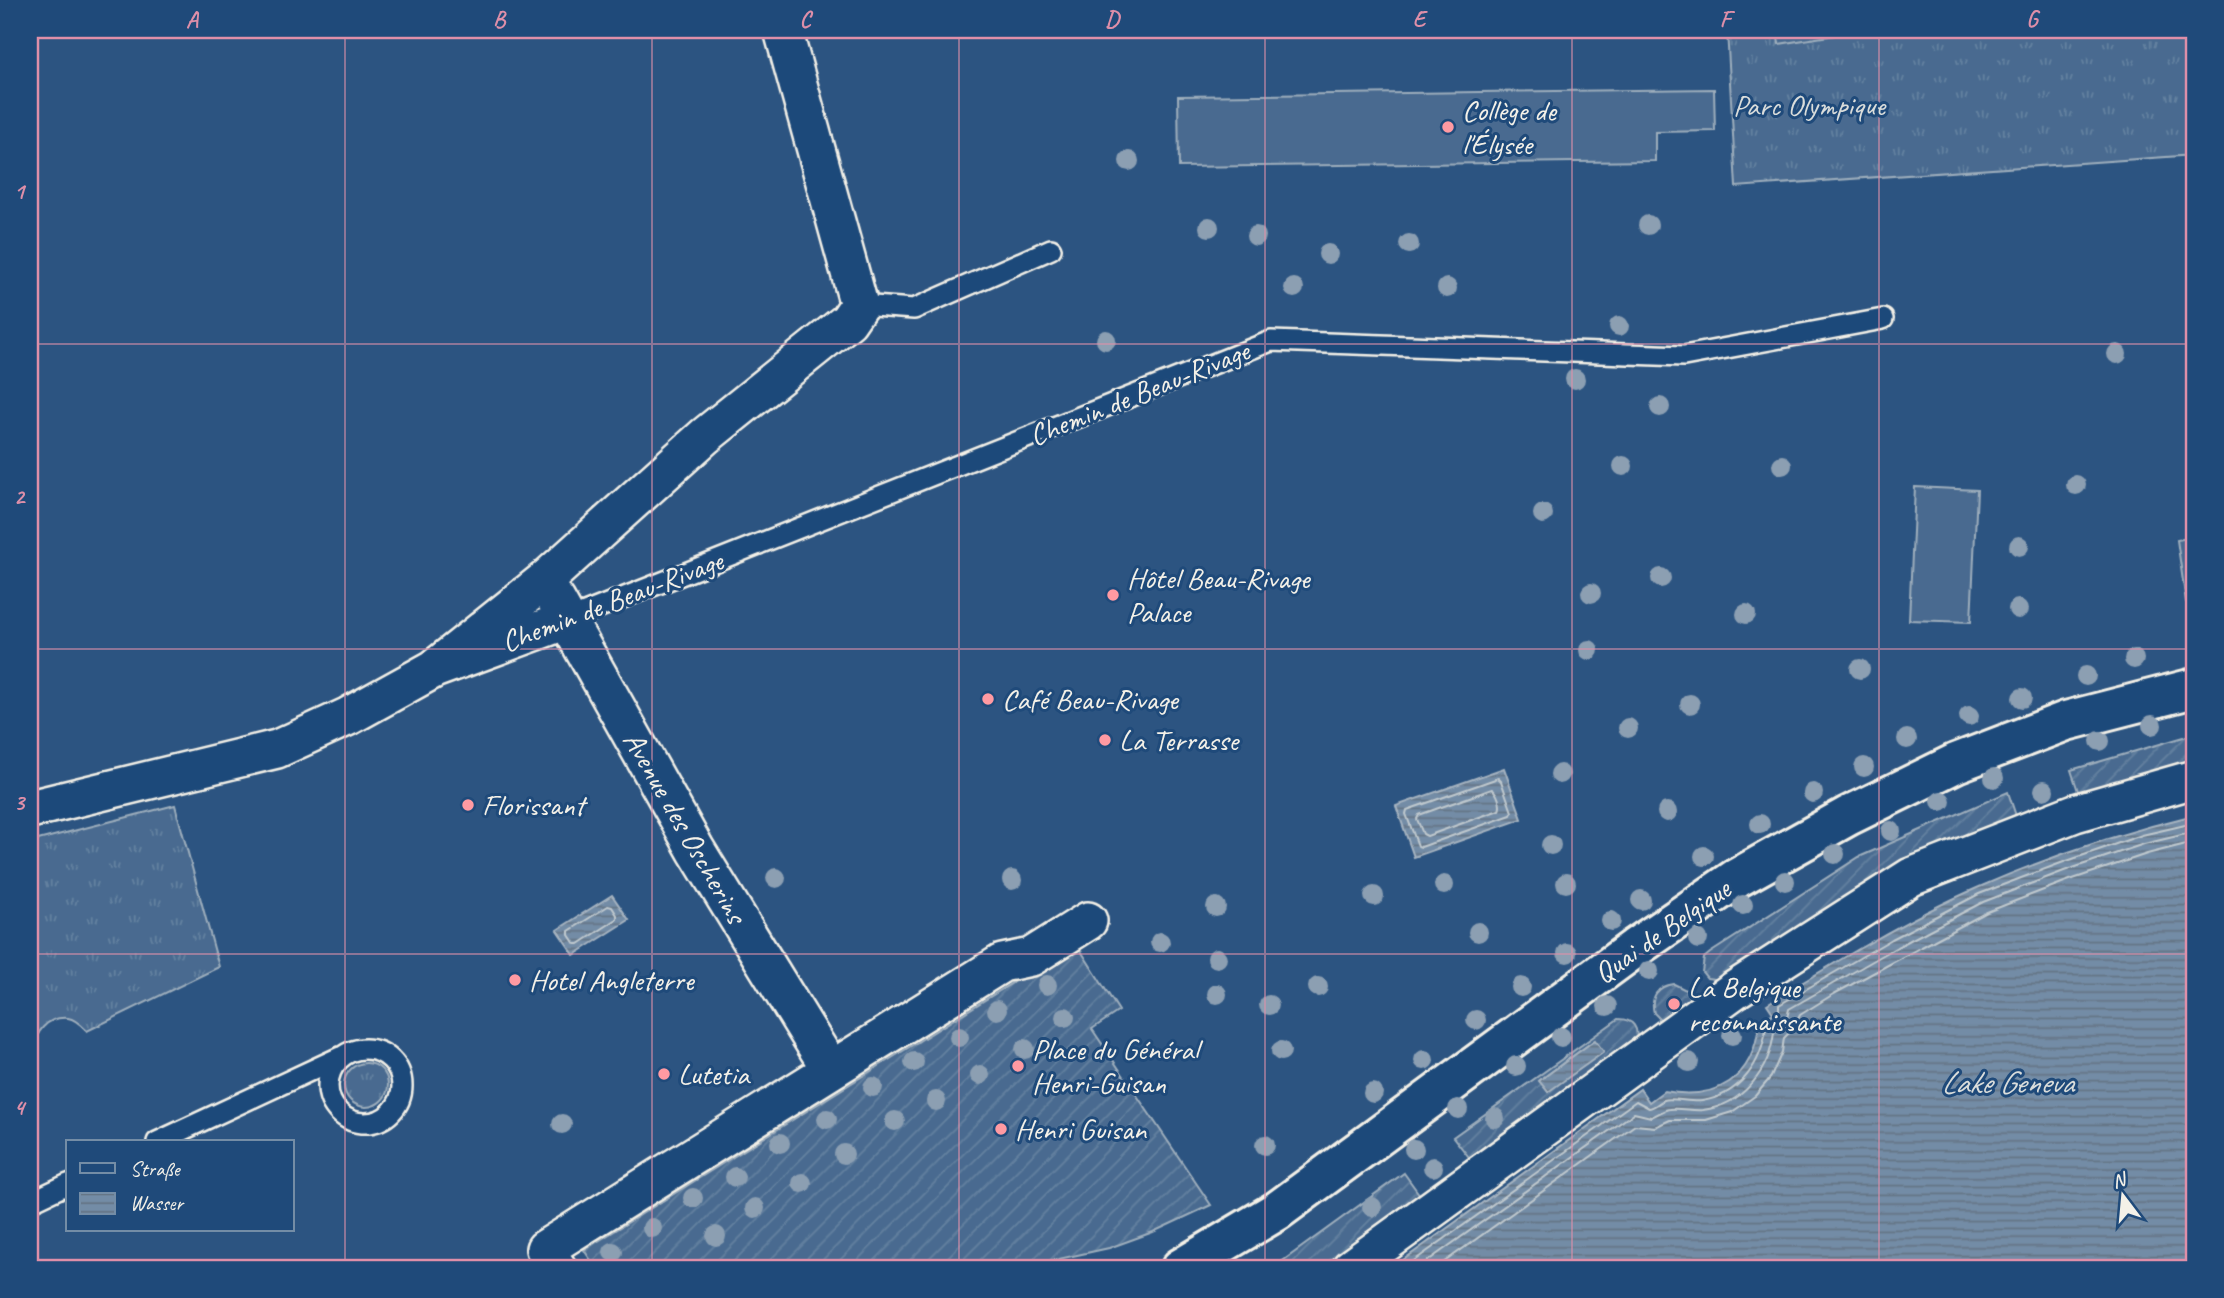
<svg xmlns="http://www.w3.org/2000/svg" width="2224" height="1298" viewBox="0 0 2224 1298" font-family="Caveat,sans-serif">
<defs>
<pattern id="grass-tufts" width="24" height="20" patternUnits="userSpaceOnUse" patternTransform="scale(1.75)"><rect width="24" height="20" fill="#496b90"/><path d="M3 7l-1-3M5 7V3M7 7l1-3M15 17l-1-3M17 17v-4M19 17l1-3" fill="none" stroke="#6481a0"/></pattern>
<pattern id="garden-furrows" width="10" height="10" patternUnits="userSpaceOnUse" patternTransform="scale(1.75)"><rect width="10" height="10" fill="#496b90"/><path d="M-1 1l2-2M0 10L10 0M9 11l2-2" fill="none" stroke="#6481a0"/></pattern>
<pattern id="water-rules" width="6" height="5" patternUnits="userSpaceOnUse" patternTransform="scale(1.75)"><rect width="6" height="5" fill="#738ca6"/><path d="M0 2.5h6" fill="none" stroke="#647484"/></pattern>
</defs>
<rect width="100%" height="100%" fill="#2c5481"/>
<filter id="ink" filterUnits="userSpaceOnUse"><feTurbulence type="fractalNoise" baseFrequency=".0143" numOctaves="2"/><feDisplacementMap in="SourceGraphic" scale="14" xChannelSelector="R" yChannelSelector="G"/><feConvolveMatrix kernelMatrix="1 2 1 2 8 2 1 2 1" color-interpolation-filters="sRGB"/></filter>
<g filter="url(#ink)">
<path fill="url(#grass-tufts)" stroke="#9eaebc" stroke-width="2" d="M1727,30H2194V155L1736,187Z
M175,805L219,967L87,1031C82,1026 76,1019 68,1018C48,1016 33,1033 35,1051L30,1054V842Z
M344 1085a22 22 0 1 1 44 0a22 22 0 1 1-44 0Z"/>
<path fill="url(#garden-furrows)" stroke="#9eaebc" stroke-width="2" fill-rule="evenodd" d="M2194,734V766L2080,797L2071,770Z
M2008,792L2017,819L1722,980L1707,978L1702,972L1704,958L1710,953L1859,857Z
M1076,943L1119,1011L1092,1029L1211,1205L1153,1232L1109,1248L1018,1268H596L584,1250Z
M1674,984L1686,990L1692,1002L1663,1022L1654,1013C1650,997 1657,986 1674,984Z
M1618,1019C1633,1019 1640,1028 1635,1043L1472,1161L1453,1137ZM1595,1040L1548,1092L1540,1080Z
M1404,1173L1422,1198L1324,1268H1273Z"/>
<path fill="#496b90" stroke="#9eaebc" stroke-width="2" d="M1777,30H1866L1779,44Z
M1714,89L1715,131L1655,132V161L1179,167L1178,96Z
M1915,487L1977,490L1971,622L1909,620Z
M2194,537V601L2186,602L2177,540Z"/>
<path fill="url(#water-rules)" stroke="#a7b4c0" stroke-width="2" d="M1504,768L1522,819L1414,857L1396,806Z
M2194,815V1268H1392L1640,1089L1649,1102L1664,1091C1717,1101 1754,1079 1759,1023L1773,1013L1767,1004C1834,963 1906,919 1977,888C2047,857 2120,833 2194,815Z
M612,895L629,920L574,955L557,930Z
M1595,1040L1604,1052L1548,1092L1539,1081Z"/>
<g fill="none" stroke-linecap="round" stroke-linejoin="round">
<path stroke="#c0c9ce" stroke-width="2" d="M1498,778L1501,781L1512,812L1511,815L1421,847L1418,846L1406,814L1407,810Z
M1492,789C1497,792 1502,805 1499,810L1427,836L1423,834L1417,819L1419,815Z
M608,906L612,907L617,915V919L579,944H575L569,935V931Z
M1404,1268L1636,1101L1649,1108C1655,1107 1658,1103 1664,1100C1671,1097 1692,1103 1702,1101C1740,1095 1762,1063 1766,1028L1779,1017V1005L1892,939L1979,894L2061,863L2142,835L2194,823
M1418,1268L1634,1113L1651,1117C1658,1115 1664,1109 1670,1109C1681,1108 1692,1111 1703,1110C1743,1105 1770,1070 1774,1032L1786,1022L1789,1009L1897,947L1983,902L2064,871L2144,844L2194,832
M1436,1268L1635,1125L1655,1127L1670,1120H1706L1732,1112L1755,1096L1771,1077L1782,1052L1784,1038L1794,1028L1800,1015L1832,995L1987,912L2067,881L2147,854L2194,842"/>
<defs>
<path id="lane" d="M859,305L914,309L1051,249
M567,620L1271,341L1684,356L1883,319
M328 1086a37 37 0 1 1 74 0a37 37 0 1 1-74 0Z
M157,1142L340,1057
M30,1202L68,1184"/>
<path id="street" d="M556,600L696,850L831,1070
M434,669L545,580L705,436L848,321L859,305L783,30
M30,809L277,749L349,716L434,669L567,620
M557,1268L545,1249L1002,963L1031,957L1088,921
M1351,1268L1733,991L1911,877L2075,813L2194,779"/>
<path id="secondary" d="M1181,1268L1277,1211L1635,948L1737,878L1848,816L1956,763L2066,721L2194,688"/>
</defs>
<use href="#lane" stroke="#f4f1e8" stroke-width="24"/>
<use href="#street" stroke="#f4f1e8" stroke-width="42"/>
<use href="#secondary" stroke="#f4f1e8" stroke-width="44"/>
<use href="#lane" stroke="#1f4a7a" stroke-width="19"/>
<use href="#street" stroke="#1f4a7a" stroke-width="37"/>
<use href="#secondary" stroke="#1f4a7a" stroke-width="38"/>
</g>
<g fill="#8c9fb2">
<circle cx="1129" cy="161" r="10"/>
<circle cx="1648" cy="225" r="10"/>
<circle cx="1209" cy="227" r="10"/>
<circle cx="1256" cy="236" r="10"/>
<circle cx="1409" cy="244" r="10"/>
<circle cx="1328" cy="254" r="10"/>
<circle cx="1294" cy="288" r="10"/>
<circle cx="1447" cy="288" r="10"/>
<circle cx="1619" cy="326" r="10"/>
<circle cx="1106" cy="340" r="10"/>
<circle cx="2117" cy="354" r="10"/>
<circle cx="1575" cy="379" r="10"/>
<circle cx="1660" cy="407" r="10"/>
<circle cx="1782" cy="465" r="10"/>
<circle cx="1623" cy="466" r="10"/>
<circle cx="2076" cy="485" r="10"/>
<circle cx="1543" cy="514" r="10"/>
<circle cx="2019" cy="546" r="10"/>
<circle cx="1661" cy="578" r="10"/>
<circle cx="1591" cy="593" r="10"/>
<circle cx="2018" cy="609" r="10"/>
<circle cx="1746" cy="614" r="10"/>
<circle cx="1589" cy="650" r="10"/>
<circle cx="2134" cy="659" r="10"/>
<circle cx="1860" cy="669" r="10"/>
<circle cx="2086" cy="676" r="10"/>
<circle cx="2022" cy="698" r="10"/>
<circle cx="1690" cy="704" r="10"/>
<circle cx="1969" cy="716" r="10"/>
<circle cx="2152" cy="725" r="10"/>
<circle cx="1628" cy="728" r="10"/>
<circle cx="1907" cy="739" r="10"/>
<circle cx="2100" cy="741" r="10"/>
<circle cx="1864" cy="767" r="10"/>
<circle cx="1560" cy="774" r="10"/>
<circle cx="1994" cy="778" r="10"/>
<circle cx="2044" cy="790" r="10"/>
<circle cx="1813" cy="793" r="10"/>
<circle cx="1941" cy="801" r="10"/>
<circle cx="1667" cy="812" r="10"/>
<circle cx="1760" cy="824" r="10"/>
<circle cx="1891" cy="831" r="10"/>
<circle cx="1551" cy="845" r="10"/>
<circle cx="1835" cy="854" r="10"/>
<circle cx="1704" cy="856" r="10"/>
<circle cx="776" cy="878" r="10"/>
<circle cx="1012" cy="880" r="10"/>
<circle cx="1785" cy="881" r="10"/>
<circle cx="1566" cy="883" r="10"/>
<circle cx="1444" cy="885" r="10"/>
<circle cx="1374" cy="896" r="10"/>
<circle cx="1641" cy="900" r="10"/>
<circle cx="1743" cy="905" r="10"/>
<circle cx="1216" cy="907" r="10"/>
<circle cx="1611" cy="921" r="10"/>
<circle cx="1478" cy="932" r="10"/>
<circle cx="1698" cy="939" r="10"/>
<circle cx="1160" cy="942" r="10"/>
<circle cx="1567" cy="953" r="10"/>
<circle cx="1217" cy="958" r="10"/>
<circle cx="1649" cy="971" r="10"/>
<circle cx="1047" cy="985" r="10"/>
<circle cx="1318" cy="987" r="10"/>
<circle cx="1521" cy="987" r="10"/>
<circle cx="1217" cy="994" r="10"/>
<circle cx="1269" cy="1005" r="10"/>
<circle cx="1607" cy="1006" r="10"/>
<circle cx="997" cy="1010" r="10"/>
<circle cx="1065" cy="1017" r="10"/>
<circle cx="1476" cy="1020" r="10"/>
<circle cx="1732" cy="1035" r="10"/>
<circle cx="959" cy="1037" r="10"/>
<circle cx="1561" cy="1037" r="10"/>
<circle cx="1025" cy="1049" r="10"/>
<circle cx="1281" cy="1051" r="10"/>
<circle cx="1424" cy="1060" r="10"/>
<circle cx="914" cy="1062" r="10"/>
<circle cx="1689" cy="1062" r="10"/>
<circle cx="1516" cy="1066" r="10"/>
<circle cx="980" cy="1075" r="10"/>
<circle cx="873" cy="1087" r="10"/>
<circle cx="1373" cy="1093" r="10"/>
<circle cx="936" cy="1101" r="10"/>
<circle cx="1458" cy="1109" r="10"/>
<circle cx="1495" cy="1118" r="10"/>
<circle cx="827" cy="1119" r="10"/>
<circle cx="895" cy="1121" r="10"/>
<circle cx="562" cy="1124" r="10"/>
<circle cx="780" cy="1143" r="10"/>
<circle cx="1265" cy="1145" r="10"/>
<circle cx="1414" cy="1149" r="10"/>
<circle cx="844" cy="1154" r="10"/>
<circle cx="1433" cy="1167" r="10"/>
<circle cx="735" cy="1177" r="10"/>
<circle cx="802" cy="1183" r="10"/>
<circle cx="693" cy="1198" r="10"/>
<circle cx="1372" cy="1207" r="10"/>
<circle cx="755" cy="1208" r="10"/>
<circle cx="652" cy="1228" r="10"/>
<circle cx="716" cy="1236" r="10"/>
<circle cx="613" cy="1252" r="10"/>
</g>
</g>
<path fill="none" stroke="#de8fa9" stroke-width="2" stroke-opacity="0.55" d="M345,30V1268M652,30V1268M959,30V1268M1265,30V1268M1572,30V1268M1879,30V1268M30,344H2194M30,649H2194M30,954H2194"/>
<g fill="#ff9aa2" stroke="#1f4a7a" stroke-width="2.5">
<circle cx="1448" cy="127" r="7"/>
<circle cx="1113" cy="595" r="7"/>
<circle cx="988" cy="699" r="7"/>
<circle cx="1105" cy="740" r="7"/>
<circle cx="468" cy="805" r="7"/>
<circle cx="515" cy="980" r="7"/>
<circle cx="1674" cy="1004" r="7"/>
<circle cx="1018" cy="1066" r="7"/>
<circle cx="664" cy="1074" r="7"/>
<circle cx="1001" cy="1129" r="7"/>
</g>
<g text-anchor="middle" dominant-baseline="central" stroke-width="6" stroke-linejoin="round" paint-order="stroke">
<g font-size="30" fill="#dadddb" stroke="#1f4a7a">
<text x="1809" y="105">Parc Olympique</text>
</g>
<g font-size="30" fill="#f4f1e8" stroke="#1f4a7a" text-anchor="start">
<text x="1462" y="110">Collège de<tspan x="1462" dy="34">l'Élysée</tspan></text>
<text x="1127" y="578">Hôtel Beau-Rivage<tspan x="1127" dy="34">Palace</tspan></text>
<text x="1002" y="699">Café Beau-Rivage</text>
<text x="1119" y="740">La Terrasse</text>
<text x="482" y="805">Florissant</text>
<text x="529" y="980">Hotel Angleterre</text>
<text x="1688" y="987">La Belgique<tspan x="1688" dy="34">reconnaissante</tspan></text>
<text x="1032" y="1049">Place du Général<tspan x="1032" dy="34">Henri-Guisan</tspan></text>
<text x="678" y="1074">Lutetia</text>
<text x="1015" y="1129">Henri Guisan</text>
</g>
<g font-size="30" fill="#f4f1e8" stroke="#1f4a7a">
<text transform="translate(1139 393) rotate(-22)">Chemin de Beau-Rivage</text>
<text transform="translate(612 601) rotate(-21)">Chemin de Beau-Rivage</text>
<text transform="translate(685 827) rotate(60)">Avenue des Oscherins</text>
<text transform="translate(1662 931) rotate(-35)">Quai de Belgique</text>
</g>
<g font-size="32" font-style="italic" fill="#dadddb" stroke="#1f4a7a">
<text x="2007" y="1082">Lake Geneva</text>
</g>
</g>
<rect width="2224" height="1298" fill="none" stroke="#1f4a7a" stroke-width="77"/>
<rect x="66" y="1140" width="228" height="91" fill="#1f4a7a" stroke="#748da6" stroke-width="2"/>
<rect x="80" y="1163" width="35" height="10" fill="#1f4a7a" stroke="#748da6" stroke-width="2"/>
<text x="130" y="1176" font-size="21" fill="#f4f1e8">Straße</text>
<rect x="80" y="1193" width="35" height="21" fill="url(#water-rules)" stroke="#748da6" stroke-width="2"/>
<text x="130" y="1210" font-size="21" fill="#f4f1e8">Wasser</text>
<g transform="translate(2123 1196) rotate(344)" stroke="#1f4a7a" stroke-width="5" paint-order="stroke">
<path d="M0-5L12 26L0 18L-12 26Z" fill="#f4f1e8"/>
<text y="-10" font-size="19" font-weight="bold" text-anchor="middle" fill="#f4f1e8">N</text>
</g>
<rect x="38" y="38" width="2148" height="1222" fill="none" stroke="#de8fa9" stroke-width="2.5"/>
<g font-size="23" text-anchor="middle" font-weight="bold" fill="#de8fa9">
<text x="192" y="27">A</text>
<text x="499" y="27">B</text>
<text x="805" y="27">C</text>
<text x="1112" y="27">D</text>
<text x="1419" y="27">E</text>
<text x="1725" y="27">F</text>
<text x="2032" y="27">G</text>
<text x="19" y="199">1</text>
<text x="19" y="504">2</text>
<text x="19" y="810">3</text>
<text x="19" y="1115">4</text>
</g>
</svg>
